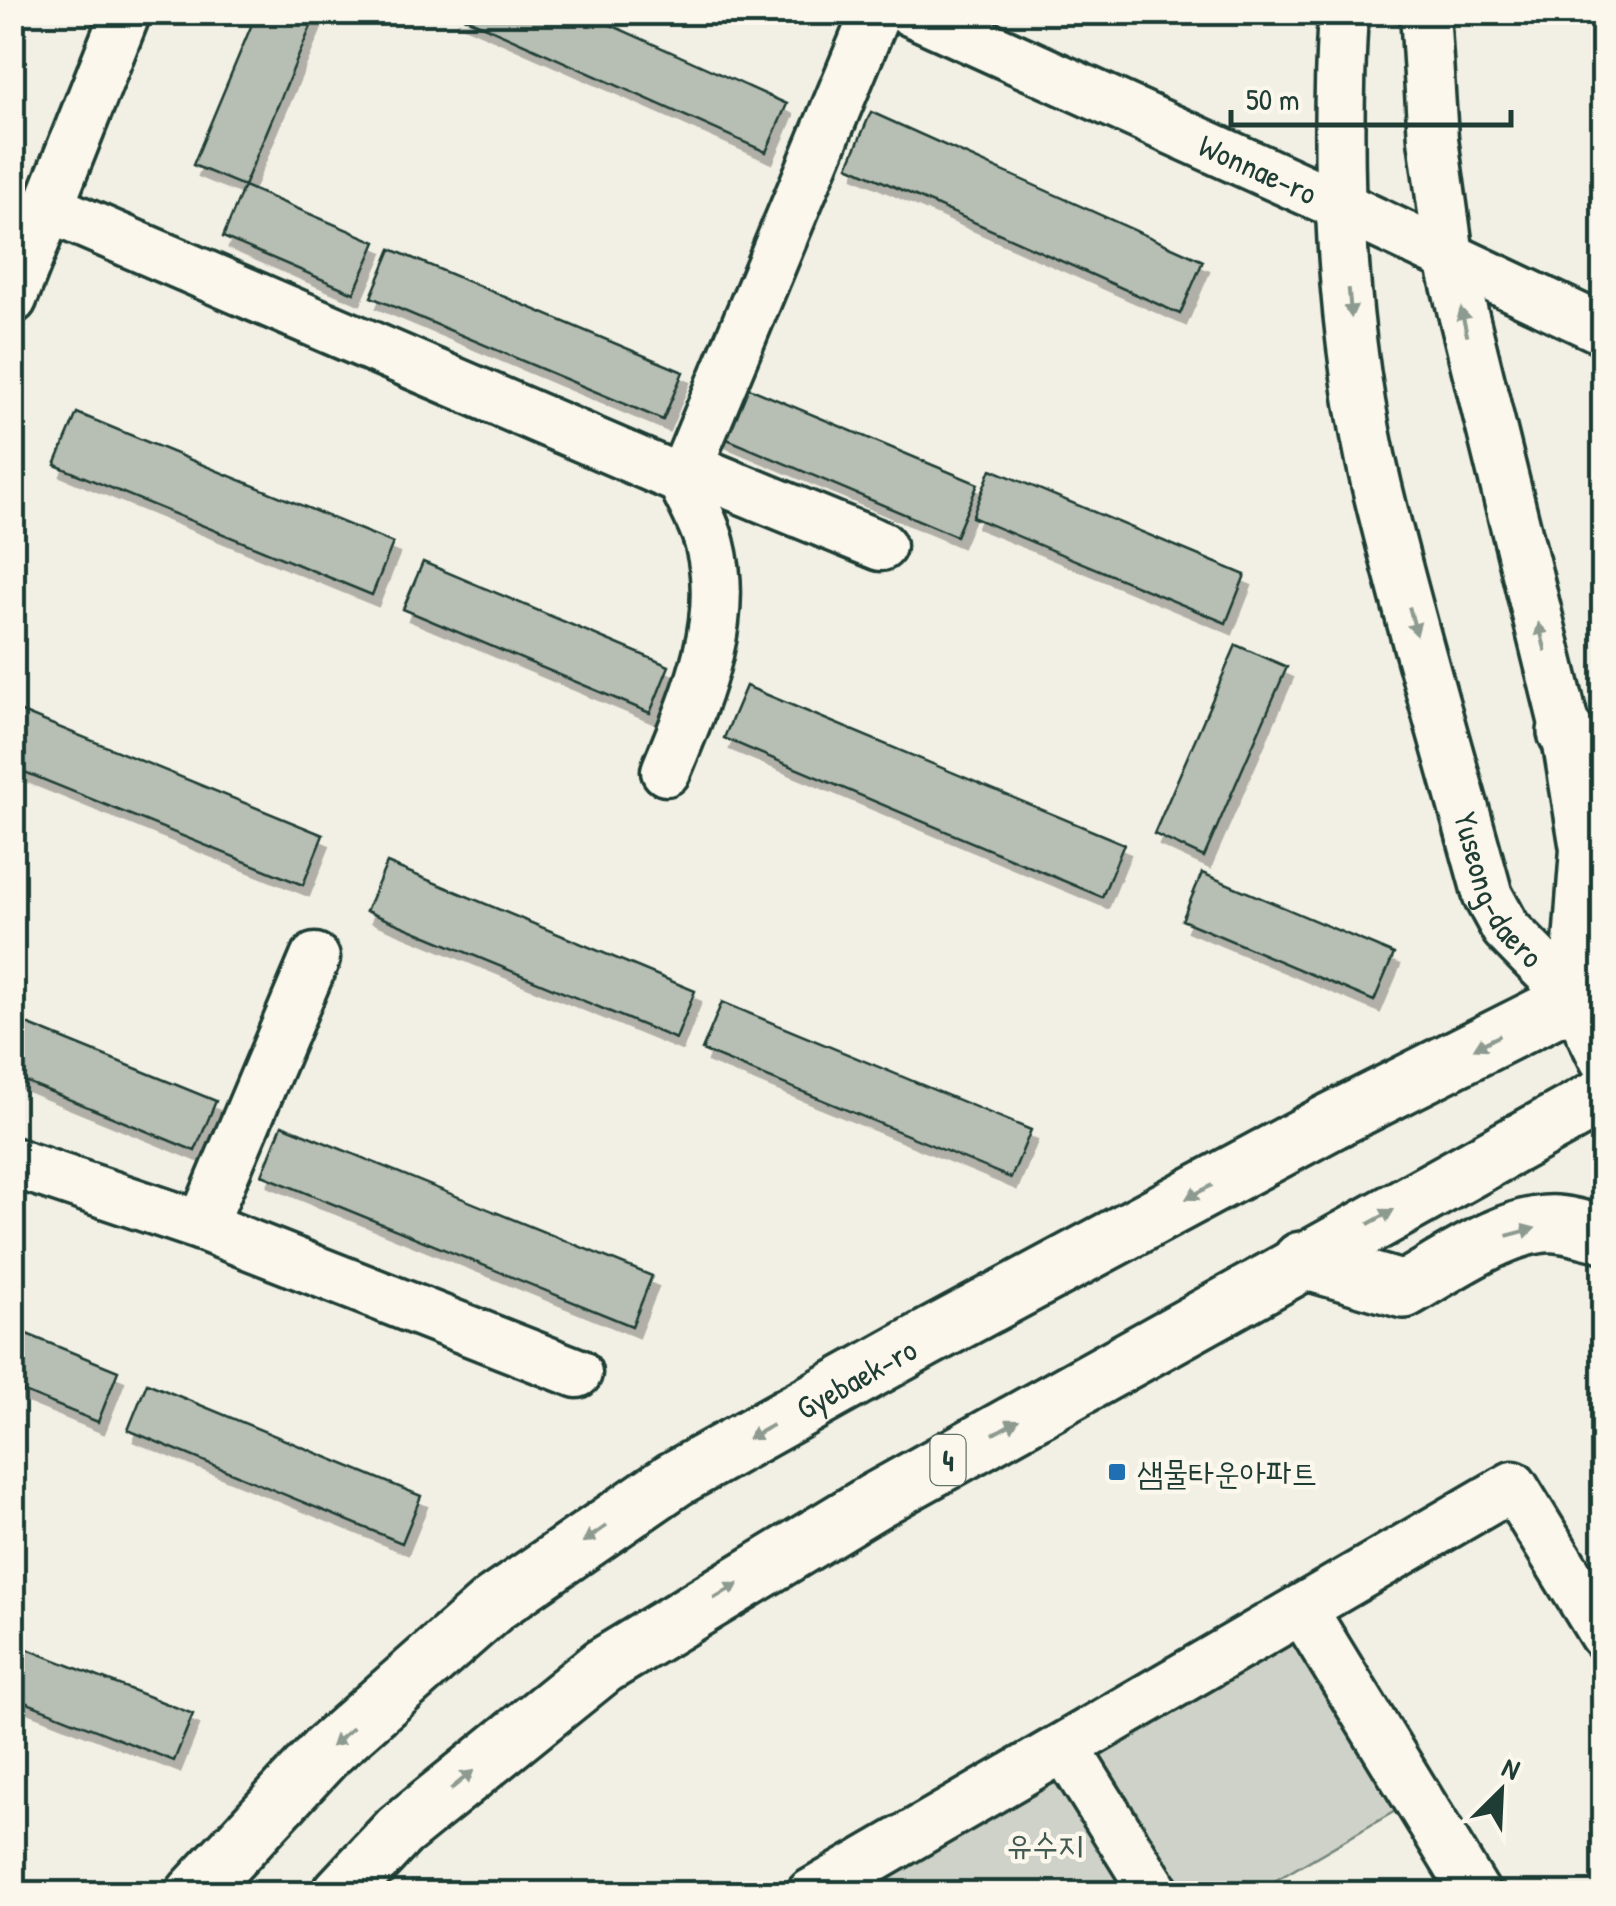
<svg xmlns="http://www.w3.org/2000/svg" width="1616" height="1906" viewBox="0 0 1616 1906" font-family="'Patrick Hand','Poor Story',sans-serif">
<defs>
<filter id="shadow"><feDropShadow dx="6" dy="11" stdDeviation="0" flood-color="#0004"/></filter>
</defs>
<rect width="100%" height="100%" fill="#f2f0e5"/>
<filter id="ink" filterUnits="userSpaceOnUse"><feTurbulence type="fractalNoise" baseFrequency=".01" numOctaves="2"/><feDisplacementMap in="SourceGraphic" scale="20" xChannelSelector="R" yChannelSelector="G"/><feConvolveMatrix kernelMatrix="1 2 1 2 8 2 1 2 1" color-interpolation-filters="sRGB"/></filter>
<g filter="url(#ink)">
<path fill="#cfd2c8" stroke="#77887e" stroke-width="2.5" d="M1293,1626L1409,1803L1254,1893H1169L1088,1747Z
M1050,1783L1072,1787L1134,1894H858Z"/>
<path fill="#b7beb3" stroke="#1f3d34" stroke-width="2.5" filter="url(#shadow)" d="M257,12H317L244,186L193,165Z
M452,12H582L787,104L766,152Z
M871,112L1203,261L1180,314L848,166Z
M244,186L376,242L354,293L223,237Z
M391,249L683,372L663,420L371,297Z
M730,380L978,484L956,536L708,431Z
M77,413L393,543L372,595L55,465Z
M991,469L1245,575L1226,623L972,517Z
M423,562L669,666L650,713L403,609Z
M1236,645L1287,667L1204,857L1154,834Z
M746,686L1124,844L1102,897L724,738Z
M12,708L323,835L303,885L12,767Z
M387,863L695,991L676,1039L366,911Z
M1202,873L1394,954L1374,1001L1182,920Z
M722,1002L1031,1130L1011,1178L702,1050Z
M12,1018L216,1101L195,1151L12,1076Z
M282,1125L652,1276L632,1326L262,1175Z
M12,1328L118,1371L98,1422L12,1387Z
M147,1383L421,1496L402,1543L128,1430Z
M12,1643L193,1714L174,1761L12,1697Z"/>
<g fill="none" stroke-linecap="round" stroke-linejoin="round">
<defs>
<g id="minor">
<path id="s1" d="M912,12L1341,206L1604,330"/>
<path id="s2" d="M1343,12C1334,167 1341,336 1377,487C1410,624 1451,760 1488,896L1506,929L1574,998L1604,1059"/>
<path d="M1425,12L1433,139L1449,256L1566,732L1585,849L1574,998"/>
<path d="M49,208L682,480C691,501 705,523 710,545C730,623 695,700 666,771"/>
<path d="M12,299L126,12"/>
<path d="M688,467L881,546"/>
<path d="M682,480L876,12"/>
<path d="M12,1162L202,1226L577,1373"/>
<path d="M202,1226L315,958"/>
<path d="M1302,1609L1476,1894"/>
<path d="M1065,1748L1156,1894"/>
<path d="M811,1894L1513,1486L1604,1635"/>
</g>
<g id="major">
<path d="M1566,732L1604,793"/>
<path d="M1301,1260L1404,1290C1445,1267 1508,1221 1556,1224C1572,1225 1588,1231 1604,1234"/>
<path id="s3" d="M194,1894L327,1751L494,1604L675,1479L924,1340L1332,1121L1604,984"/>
<path d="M340,1894L399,1831L603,1666L875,1501L1604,1095"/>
</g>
</defs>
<use href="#minor" stroke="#1f3d34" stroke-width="55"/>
<use href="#major" stroke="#1f3d34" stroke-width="62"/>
<use href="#minor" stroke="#fbf7ec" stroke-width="48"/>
<use href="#major" stroke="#fbf7ec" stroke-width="55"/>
</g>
<defs><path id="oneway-solid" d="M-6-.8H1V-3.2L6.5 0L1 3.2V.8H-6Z" transform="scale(2.5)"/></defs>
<g fill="#8d9a90">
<use href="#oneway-solid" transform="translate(1350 303) rotate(85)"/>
<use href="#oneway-solid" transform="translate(1464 322) rotate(-103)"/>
<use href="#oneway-solid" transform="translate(1413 621) rotate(75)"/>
<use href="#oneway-solid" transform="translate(1542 637) rotate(-104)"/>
<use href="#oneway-solid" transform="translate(1487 1042) rotate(153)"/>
<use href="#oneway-solid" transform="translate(1199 1192) rotate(152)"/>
<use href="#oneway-solid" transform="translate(1381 1217) rotate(-29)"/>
<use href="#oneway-solid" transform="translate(1521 1232) rotate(-15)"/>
<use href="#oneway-solid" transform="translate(1006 1427) rotate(-29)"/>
<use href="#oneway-solid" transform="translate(760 1432) rotate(151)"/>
<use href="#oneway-solid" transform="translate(595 1534) rotate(145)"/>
<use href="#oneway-solid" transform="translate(726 1591) rotate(-31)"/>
<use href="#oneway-solid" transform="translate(342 1737) rotate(139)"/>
<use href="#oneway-solid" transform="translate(462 1780) rotate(-39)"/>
</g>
</g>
<rect fill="#1f6fb2" stroke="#fbf7ec" stroke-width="4" x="1107" y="1462" width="20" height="20" rx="5"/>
<g text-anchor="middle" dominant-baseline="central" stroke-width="9" stroke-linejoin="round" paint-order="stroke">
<rect fill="#fbf7ec" stroke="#61756b" stroke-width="2.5" x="930.5" y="1435" width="35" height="50" rx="8"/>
<g font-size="30" font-weight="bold" fill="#1f3d34">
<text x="948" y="1460">4</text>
</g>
<g font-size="32" fill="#1f3d34" stroke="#fbf7ec">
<text stroke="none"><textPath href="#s1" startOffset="380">Wonnae-ro</textPath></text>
<text stroke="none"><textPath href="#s2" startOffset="900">Yuseong-daero</textPath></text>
<text stroke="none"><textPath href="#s3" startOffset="845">Gyebaek-ro</textPath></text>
</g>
<g font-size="32" fill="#1f3d34" stroke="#fbf7ec" text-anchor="start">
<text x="1137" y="1472">샘물타운아파트</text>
</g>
<g font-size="32" fill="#425b52" stroke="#fbf7ec">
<text x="1045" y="1844">유수지</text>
</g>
</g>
<rect width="1616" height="1906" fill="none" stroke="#fbf7ec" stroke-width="50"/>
<rect x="25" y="25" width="1566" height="1856" fill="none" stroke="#1f3d34" stroke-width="4" filter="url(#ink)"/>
<g transform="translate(1501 1791) rotate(24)" stroke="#fbf7ec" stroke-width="8" paint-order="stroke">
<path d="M0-8L18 38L0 25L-18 38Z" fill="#1f3d34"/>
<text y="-15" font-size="28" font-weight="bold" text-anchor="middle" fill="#1f3d34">N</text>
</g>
<path d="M1231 110v15h280v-15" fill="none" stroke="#1f3d34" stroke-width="5"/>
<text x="1246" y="110" font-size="30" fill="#1f3d34" stroke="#fbf7ec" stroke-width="8" paint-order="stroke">50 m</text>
</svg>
